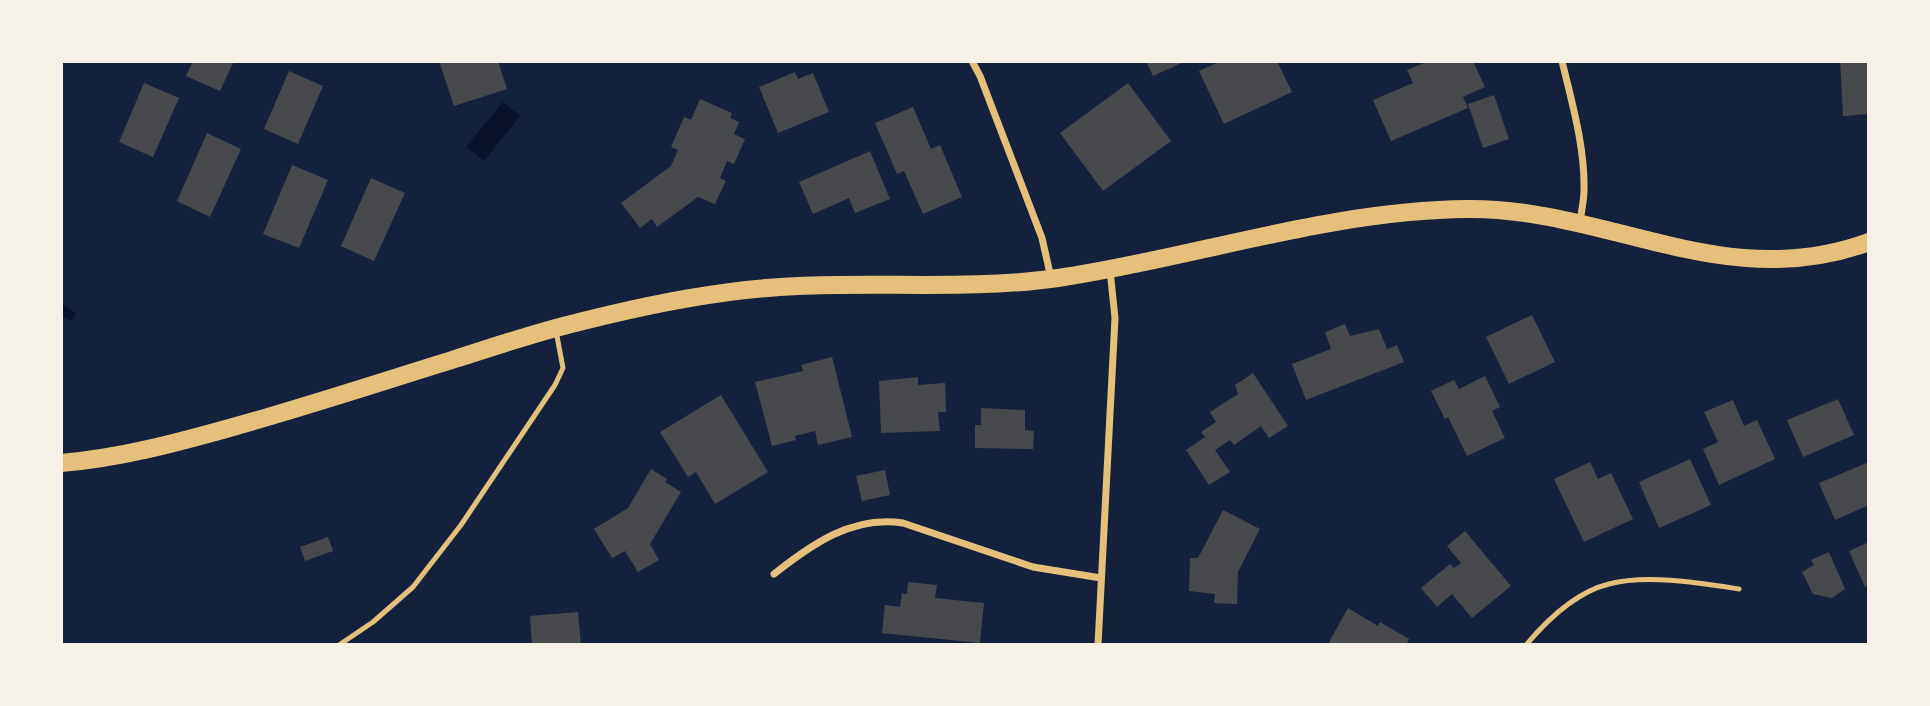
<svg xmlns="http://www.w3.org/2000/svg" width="1930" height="706" viewBox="0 0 1930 706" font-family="Figtree,sans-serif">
<rect width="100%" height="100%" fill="#14213d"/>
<path fill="#0b132b" d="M503,102L520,116L484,161L466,147Z"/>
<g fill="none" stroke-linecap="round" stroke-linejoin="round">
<path stroke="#0b132b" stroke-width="10" d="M61,309L70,315"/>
</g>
<path fill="#48494c" d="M193,61H234L220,91L186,76Z
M439,61H498L507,89L454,106Z
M1146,61H1186L1153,76Z
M1221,61H1277L1292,92L1224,124L1199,71Z
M1429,61H1473L1485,87L1463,97L1468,108L1391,141L1373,100L1413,83L1407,70Z
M1840,61H1869V114L1843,116Z
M289,71L323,86L298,144L264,129Z
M795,72L798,79L813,73L829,112L778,133L759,87Z
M144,83L179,98L153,157L119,142Z
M1128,83L1171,141L1103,191L1060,133Z
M1494,95L1509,139L1483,148L1468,104Z
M700,99L732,113L730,118L739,122L734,134L745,139L734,164L727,161L720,178L726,181L715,204L698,197L657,227L652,219L640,228L621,203L671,166L678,150L671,147L684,117L691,120Z
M913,107L931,149L940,145L962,197L923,214L904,171L897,174L875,123Z
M207,133L241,149L210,217L177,201Z
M870,151L890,199L855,213L849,198L813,214L799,182Z
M292,165L328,180L299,248L263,234Z
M371,178L405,193L374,261L341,246Z
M1532,315L1555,362L1509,384L1486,337Z
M1345,324L1350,336L1379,329L1387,349L1397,345L1404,362L1306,400L1292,364L1331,349L1325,332Z
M832,357L852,437L818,445L815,431L795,436L796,440L772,446L755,382L803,371L801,365Z
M1253,373L1288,426L1269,438L1261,426L1234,445L1230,440L1215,450L1230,472L1209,485L1186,450L1205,437L1201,432L1216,422L1210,412L1238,394L1235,385Z
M1485,376L1500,407L1492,411L1505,438L1467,456L1448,417L1445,419L1431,391L1454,380L1459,389Z
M918,377V385L945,383L946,412H938L940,431L881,433L879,381Z
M721,395L768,472L715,504L696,472L688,477L660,432Z
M1838,399L1854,435L1803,457L1787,420Z
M1733,400L1744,426L1757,420L1775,459L1719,485L1703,449L1718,442L1704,412Z
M981,408L1025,410V430L1034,431L1033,449L975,448V425H981Z
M1690,459L1711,505L1659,528L1639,482Z
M1590,462L1598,479L1611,473L1633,519L1584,542L1554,479Z
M1869,462V505L1835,520L1819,483Z
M651,469L667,479L665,482L681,492L650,544L659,560L638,572L625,551L612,558L594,529L628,508Z
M885,470L890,495L862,501L856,476Z
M1223,510L1260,529L1238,572L1237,604L1214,603L1215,594L1189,591L1190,558H1198Z
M1465,531L1511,586L1472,618L1452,594L1437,607L1421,588L1450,564L1454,568L1461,563L1447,546Z
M328,537L333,551L305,561L300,547Z
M1869,542V585L1865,587L1849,551Z
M1829,552L1845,589L1832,598L1813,594L1802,572L1814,565L1811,560Z
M908,582L937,585L935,598L984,603L980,643L882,633L885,605L900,607L902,593L907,594Z
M1348,608L1378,626L1380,622L1409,639L1406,645H1334L1329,642Z
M578,612L581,645H532L530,616Z"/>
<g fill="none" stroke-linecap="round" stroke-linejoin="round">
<path stroke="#e5c07b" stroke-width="5" d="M339,645L373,622L413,587L461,525L555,385L563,368L556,331
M1526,645C1547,620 1576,592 1609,584C1647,574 1700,583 1739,589"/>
<path stroke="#e5c07b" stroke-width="7" d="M972,61L980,76L1042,238L1051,278
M1562,61C1572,103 1585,147 1584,190C1584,201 1581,212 1580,223
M774,574C812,544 853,515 903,523L1033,567L1101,578
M1098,645L1115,318L1110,270"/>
<path stroke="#e5c07b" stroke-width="18" d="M61,463C120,458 176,443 233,427C308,406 381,382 455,359C496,346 537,332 579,322C651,304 724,289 798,286C883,282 974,290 1058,278C1194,258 1329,210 1468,209C1609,208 1725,295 1869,242"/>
</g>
<rect width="1930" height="706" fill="none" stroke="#f6f1e7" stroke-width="126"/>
</svg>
